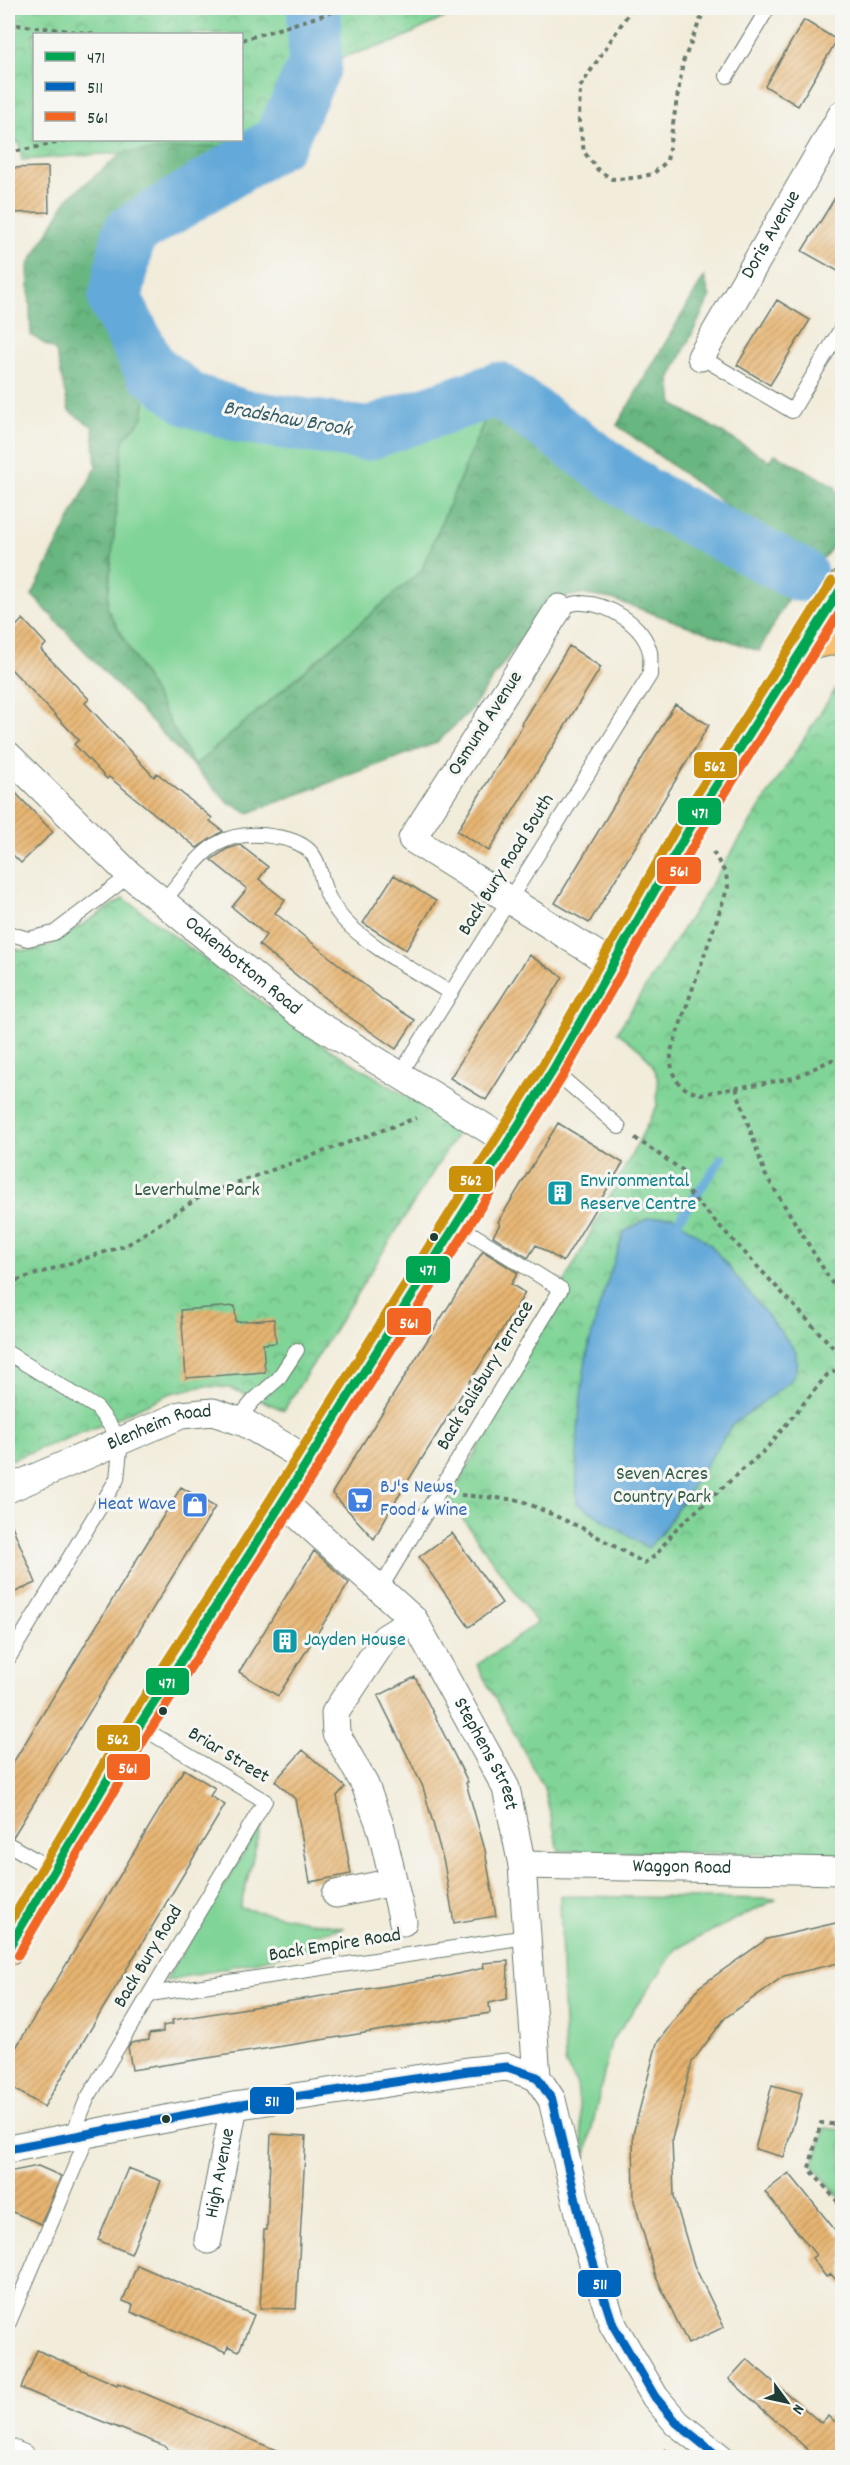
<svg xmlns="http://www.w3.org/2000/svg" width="850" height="2465" viewBox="0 0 850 2465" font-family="Dekko,sans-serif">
<defs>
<pattern id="forest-crowns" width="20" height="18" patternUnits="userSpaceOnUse" patternTransform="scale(1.5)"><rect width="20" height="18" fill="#68b680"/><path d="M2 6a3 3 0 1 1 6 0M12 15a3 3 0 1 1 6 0" fill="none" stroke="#55956a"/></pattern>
<pattern id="park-crowns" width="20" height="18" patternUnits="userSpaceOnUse" patternTransform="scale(1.5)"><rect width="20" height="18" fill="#80d497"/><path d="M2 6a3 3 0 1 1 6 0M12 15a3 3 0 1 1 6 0" fill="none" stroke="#68ad7c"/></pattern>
<pattern id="building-hatch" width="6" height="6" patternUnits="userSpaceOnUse" patternTransform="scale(1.5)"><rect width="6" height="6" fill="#e8b571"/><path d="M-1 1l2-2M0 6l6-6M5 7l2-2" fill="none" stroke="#bb945e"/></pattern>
</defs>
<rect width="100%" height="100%" fill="#f6f6f2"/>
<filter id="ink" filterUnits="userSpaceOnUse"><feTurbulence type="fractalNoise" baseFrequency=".0167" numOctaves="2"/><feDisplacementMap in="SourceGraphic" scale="12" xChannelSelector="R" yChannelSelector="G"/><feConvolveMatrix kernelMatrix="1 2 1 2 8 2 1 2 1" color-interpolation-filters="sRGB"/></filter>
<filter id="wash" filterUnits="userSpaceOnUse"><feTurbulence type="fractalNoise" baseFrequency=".008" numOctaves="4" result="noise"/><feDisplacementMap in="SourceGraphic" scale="24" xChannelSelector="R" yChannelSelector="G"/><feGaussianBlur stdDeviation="1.35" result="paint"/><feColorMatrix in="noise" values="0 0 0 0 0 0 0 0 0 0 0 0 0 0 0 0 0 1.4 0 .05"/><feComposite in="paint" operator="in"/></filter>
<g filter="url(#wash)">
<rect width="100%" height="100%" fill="#f2ecda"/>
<path fill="#80d497" stroke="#508866" stroke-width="1.5" d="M150,368L189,399L241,416L366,434L498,389L421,571L194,766L107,608L123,439L143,417Z
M262,1823L240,1908L344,1928L306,1936L308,1950L165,1981Z
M560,1896L777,1899L677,1948L611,2042L585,2159L577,2085L565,2063Z
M825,2128L842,2130V2200L813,2166Z"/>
<path fill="url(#forest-crowns)" stroke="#447a5a" stroke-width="1.5" d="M280,141L129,233L115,300L150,368L143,418L123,440L107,608L194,766L421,571L498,389L643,493L801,575L759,651L612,599L580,594L547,601L470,711L436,743L248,813L227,802L32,595L96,467L93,427L69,411L56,351L31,335L28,266L68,198L124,152Z
M704,277L710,297L670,379L673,404L770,461L775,454L835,486C845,525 845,541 812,568L617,425Z"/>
<path fill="url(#park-crowns)" stroke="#508866" stroke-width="1.5" fill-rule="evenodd" d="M8,8H464L394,42L315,65L280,141L22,160L19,142L8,143ZM34,34H242V140H34Z
M842,679V1855L559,1851L544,1788L477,1665L537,1623L450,1501L657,1106C657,1097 659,1085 657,1077C652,1056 633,1044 617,1032Z
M124,898L300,1031L460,1129L284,1410L230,1388L204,1386L171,1393L104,1424L8,1461V948L27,951L51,945Z"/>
<path fill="#64a9d9" stroke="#427386" stroke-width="1.5" d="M672,1216L710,1244L796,1351C797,1365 798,1374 787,1384L732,1425L660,1535L648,1548L577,1503C576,1456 578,1407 586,1360C594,1317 610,1274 624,1232L648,1218Z"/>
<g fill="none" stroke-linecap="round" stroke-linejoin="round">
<path stroke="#64a9d9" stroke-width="9" d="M678,1221L722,1158"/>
<path stroke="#64a9d9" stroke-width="54" d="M314,8L315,65L280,141L129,233L115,300L150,368L189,399L241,416L366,434L498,389L643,493L801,575"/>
</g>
<g id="blocks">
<path fill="url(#building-hatch)" d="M804,20L837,40L798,106L765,86Z
M48,167L49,212L8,213V168Z
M843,185V274L802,251Z
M777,300L810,320L770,385L737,365Z
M23,619L46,644L41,650L89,699L85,703L154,777L157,773L212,818L210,821L223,831L197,848L109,777L107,779L74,744L79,740L8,666V634Z
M569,646L601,667L489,851L457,831L523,725L521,724Z
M675,704L709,725L589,923L555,903Z
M8,785L53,832L21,863L8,850Z
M240,845L268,867L259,879L285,900L275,913L383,1000L415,1020L396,1049L342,1012L259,945L266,935L232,907L247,889L211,860L227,849Z
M394,875L436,901L406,950L363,923Z
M529,955L563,977L486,1100L450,1078Z
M558,1123L623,1163L563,1262L536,1245L528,1258L493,1236L500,1224L498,1222Z
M483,1251L518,1273L511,1284L525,1293L390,1510L374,1539L332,1493Z
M235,1306L236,1322L274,1319L276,1343L263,1344L265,1372L186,1378L181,1310Z
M181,1487L215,1507L13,1837L8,1835V1771Z
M8,1516L36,1583L8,1595Z
M452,1533L502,1603L469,1627L419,1557Z
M314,1551L349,1583L278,1696L239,1672Z
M415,1677L468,1782L466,1783L485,1850L496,1916L454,1923L444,1863L423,1787L378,1696Z
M303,1750L345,1787L337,1796L351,1874L310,1882L295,1799L275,1781Z
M184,1769L215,1788L210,1796L225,1805L44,2107L8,2085V2061Z
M836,1923L843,1950V1962L784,1976L725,2018L692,2062L672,2139L674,2197L694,2265L724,2327L688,2344L656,2277L634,2201L633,2134L657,2043L699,1987L767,1939Z
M508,1961L507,1999L489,2003L490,2013L132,2070L128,2047L131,2043L149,2040V2034L163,2032V2026L173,2024L172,2020L448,1976L484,1968L483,1963Z
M772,2085L802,2093L784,2157L755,2149Z
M271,2134L306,2136L296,2309L260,2308L264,2230H267Z
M38,2166L61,2176L41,2224L8,2210V2172Z
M128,2168L161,2181L131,2254L98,2240Z
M789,2173L840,2236L843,2234V2288L831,2274L826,2277L812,2258L816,2255L765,2192Z
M137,2265L254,2315L239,2351L228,2346L226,2352L131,2312L133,2305L123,2301Z
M37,2350L117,2385L118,2383L146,2394L292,2457H188L167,2449V2447L61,2405L21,2388Z
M747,2359L821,2423L828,2416L843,2428V2457H816L729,2379Z"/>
</g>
</g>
<g filter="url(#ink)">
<use href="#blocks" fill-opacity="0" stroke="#697a6e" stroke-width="1.5"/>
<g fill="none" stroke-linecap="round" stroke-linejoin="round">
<defs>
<path id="service" d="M727,76L768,8
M701,357L792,411L842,327
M163,902C199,859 214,825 277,837C290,839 305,844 313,855C321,866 320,877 325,889C329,900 336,911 344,920C368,946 419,973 450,993
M8,933L28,939L54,933L130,875
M553,1070L619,1127
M399,1076L650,675C650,668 651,659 650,652C643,624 609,604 582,603C575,602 566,606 559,608
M8,1353L97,1408L121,1440L117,1479L8,1659
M237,1420L254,1400L278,1379L297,1350
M380,1589L561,1289L456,1224
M8,1844L53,1870
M150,1994L526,1937
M72,2136L87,2099L265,1801L139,1726
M8,2325L89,2133"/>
<g id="minor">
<path id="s1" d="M701,357L842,114"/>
<path d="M559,608L412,839L612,964"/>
<path id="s2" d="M8,755L130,875L298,1012L507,1141"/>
<path id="s3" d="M8,1489L181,1415L213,1412L245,1423L308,1460"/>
<path id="s4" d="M282,1501L414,1620L506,1788L522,1865L537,2077L552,2100L585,2238L613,2325L655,2397L677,2423L721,2458"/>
<path id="s5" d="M522,1865L842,1871"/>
<path d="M336,1894L393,1882"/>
<path d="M403,1922L381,1828L365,1785L336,1733L335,1713L385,1638L414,1620"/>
<path d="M8,2149L234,2106L468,2071L507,2067L537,2077"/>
<path id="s6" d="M208,2240L234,2106"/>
<path d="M8,2452L22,2458"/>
</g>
<path id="trunk" d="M807,644L842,636
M8,1949L139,1726L251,1552L553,1070L695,819L842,587"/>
</defs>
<use href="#service" stroke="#697a6e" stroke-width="16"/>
<use href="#minor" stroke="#697a6e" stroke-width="29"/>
<use href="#trunk" stroke="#697a6e" stroke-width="35"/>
<path stroke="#697a6e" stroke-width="4" stroke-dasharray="4.5 4.5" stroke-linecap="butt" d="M632,8L580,87L579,121L584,152L598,170L612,179L635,178L653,174L667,161L683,62L705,8
M8,24L96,34
M242,40L346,8
M8,153L71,140
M713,852L726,874L728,887L671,1051C670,1075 676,1089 701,1094L794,1078L842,1055
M736,1088L765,1174L842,1299
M635,1138L682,1170L686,1190L842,1357
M8,1283L127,1245L203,1195L416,1118
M461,1495L520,1500L582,1528L644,1563L655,1556L676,1529L766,1449L827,1375L842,1368
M842,2125L821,2123L809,2168L842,2207
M662,2458L666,2449"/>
<use href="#service" stroke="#fff" stroke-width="14"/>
<use href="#minor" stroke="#fff" stroke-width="27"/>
<use href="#trunk" stroke="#f9bf6d" stroke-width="33"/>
<defs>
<path id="bus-1" d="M8,1949L139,1726L251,1552L553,1070L695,819L842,587"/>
<path id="bus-2" d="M537,2077L552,2100L585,2238L613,2325L655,2397L677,2423L720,2458
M8,2149L234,2106L468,2071L507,2067L537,2077"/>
<path id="bus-3" d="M18,1955L149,1732L261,1558L563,1076L705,825L842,609"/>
<path id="bus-4" d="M8,1926L129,1720L241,1546L543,1064L685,813L832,581"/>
</defs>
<use href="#bus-1" stroke="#f6f6f2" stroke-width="14"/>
<use href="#bus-2" stroke="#f6f6f2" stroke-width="14"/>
<use href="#bus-3" stroke="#f6f6f2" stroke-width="14"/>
<use href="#bus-4" stroke="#f6f6f2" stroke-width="14"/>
<use href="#bus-1" stroke="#00a651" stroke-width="9"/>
<use href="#bus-2" stroke="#0065bd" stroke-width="9"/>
<use href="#bus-3" stroke="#f26522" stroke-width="9"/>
<use href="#bus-4" stroke="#cc910a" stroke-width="9"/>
</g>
</g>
<defs>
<symbol id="building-square" viewBox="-11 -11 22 22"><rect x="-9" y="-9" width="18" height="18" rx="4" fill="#0f9aa8" stroke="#f6f6f2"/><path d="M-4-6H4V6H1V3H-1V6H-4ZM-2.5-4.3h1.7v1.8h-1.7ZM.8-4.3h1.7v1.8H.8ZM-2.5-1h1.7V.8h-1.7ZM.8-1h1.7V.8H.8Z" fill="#fff"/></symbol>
<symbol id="supermarket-square" viewBox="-11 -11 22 22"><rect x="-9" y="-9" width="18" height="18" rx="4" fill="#3f7fe0" stroke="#f6f6f2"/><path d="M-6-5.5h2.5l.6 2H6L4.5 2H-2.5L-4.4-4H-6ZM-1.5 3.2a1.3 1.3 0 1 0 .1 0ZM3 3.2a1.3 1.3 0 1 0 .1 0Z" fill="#fff"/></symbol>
<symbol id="shop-square" viewBox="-11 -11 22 22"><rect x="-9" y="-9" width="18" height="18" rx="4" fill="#3f7fe0" stroke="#f6f6f2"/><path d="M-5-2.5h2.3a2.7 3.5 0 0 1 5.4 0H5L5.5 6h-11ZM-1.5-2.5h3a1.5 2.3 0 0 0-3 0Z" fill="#fff"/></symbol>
</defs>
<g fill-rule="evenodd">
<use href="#building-square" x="545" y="1178" width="30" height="30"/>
<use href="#supermarket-square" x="345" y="1485" width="30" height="30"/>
<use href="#shop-square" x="180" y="1490" width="30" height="30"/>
<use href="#building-square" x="270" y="1626" width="30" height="30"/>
</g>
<g fill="#1f3d34" stroke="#f6f6f2" stroke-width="2">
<circle cx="434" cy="1237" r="5"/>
<circle cx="163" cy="1711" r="5"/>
<circle cx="166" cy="2119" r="5"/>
</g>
<g text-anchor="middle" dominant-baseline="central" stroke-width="6" stroke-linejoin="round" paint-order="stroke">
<g font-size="20" fill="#1f3d34" stroke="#f6f6f2">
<text stroke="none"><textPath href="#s1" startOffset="141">Doris Avenue</textPath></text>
<text transform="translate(486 724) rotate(-57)">Osmund Avenue</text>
<text transform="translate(507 865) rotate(-58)">Back Bury Road South</text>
<text stroke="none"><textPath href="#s2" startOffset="316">Oakenbottom Road</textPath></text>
<text transform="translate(486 1376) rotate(-59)">Back Salisbury Terrace</text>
<text stroke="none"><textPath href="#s3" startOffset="164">Blenheim Road</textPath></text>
<text stroke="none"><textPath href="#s4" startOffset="330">Stephens Street</textPath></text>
<text transform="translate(228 1756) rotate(31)">Briar Street</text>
<text stroke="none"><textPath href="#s5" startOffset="160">Waggon Road</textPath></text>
<text transform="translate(335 1946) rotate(-9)">Back Empire Road</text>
<text transform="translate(149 1957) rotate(-59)">Back Bury Road</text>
<text stroke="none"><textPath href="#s6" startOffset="68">High Avenue</textPath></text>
</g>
<g font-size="20" fill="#0d838f" stroke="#f6f6f2" text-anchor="start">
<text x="580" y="1182">Environmental<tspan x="580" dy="23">Reserve Centre</tspan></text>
<text x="304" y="1641">Jayden House</text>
</g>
<g font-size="20" fill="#325b48" stroke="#f6f6f2">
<text x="197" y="1191">Leverhulme Park</text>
<text x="662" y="1475">Seven Acres<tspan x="662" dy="23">Country Park</tspan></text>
</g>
<g font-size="20" fill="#366cbe" stroke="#f6f6f2" text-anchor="start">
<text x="380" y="1488">BJ's News,<tspan x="380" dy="23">Food &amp; Wine</tspan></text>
<text x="176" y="1505" text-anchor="end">Heat Wave</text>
</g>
<g font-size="21" font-style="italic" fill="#345d66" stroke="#f6f6f2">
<text transform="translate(287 420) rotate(10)">Bradshaw Brook</text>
</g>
</g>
<g stroke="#f6f6f2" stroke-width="2">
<rect x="693" y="751" width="45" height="28" rx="6" fill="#cc910a"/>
<rect x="677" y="797" width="45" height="29" rx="6" fill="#00a651"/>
<rect x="656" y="856" width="46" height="29" rx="6" fill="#f26522"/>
<rect x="448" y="1165" width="46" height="28" rx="6" fill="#cc910a"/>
<rect x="405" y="1255" width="46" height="29" rx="6" fill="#00a651"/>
<rect x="386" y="1307" width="46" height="29" rx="6" fill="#f26522"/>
<rect x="145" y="1667" width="45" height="29" rx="6" fill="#00a651"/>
<rect x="96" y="1724" width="45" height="28" rx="6" fill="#cc910a"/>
<rect x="106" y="1753" width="45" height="28" rx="6" fill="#f26522"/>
<rect x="249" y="2086" width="46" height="29" rx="6" fill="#0065bd"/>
<rect x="577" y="2269" width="45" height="29" rx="6" fill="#0065bd"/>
</g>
<g font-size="16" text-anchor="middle" font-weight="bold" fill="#fff">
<text x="715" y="771">562</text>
<text x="700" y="818">471</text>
<text x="679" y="876">561</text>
<text x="471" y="1185">562</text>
<text x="428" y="1275">471</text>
<text x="409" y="1328">561</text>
<text x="167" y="1688">471</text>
<text x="118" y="1744">562</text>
<text x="128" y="1773">561</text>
<text x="272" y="2106">511</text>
<text x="600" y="2289">511</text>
</g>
<rect width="850" height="2465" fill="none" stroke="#f6f6f2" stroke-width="30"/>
<rect x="33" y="33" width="210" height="108" fill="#f6f6f2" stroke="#a0aca6" stroke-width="1.5"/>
<rect x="45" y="52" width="30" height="9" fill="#00a651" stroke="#a0aca6" stroke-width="1.5"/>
<text x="87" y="63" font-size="18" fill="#1f3d34">471</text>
<rect x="45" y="82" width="30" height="9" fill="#0065bd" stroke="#a0aca6" stroke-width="1.5"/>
<text x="87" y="93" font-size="18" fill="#1f3d34">511</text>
<rect x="45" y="112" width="30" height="9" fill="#f26522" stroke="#a0aca6" stroke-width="1.5"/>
<text x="87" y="123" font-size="18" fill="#1f3d34">561</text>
<g transform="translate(787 2402) rotate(123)" stroke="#f6f6f2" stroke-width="4.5" paint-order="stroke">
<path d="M0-4.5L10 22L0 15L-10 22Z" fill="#1f3d34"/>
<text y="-9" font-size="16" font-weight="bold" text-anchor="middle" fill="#1f3d34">N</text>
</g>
</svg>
